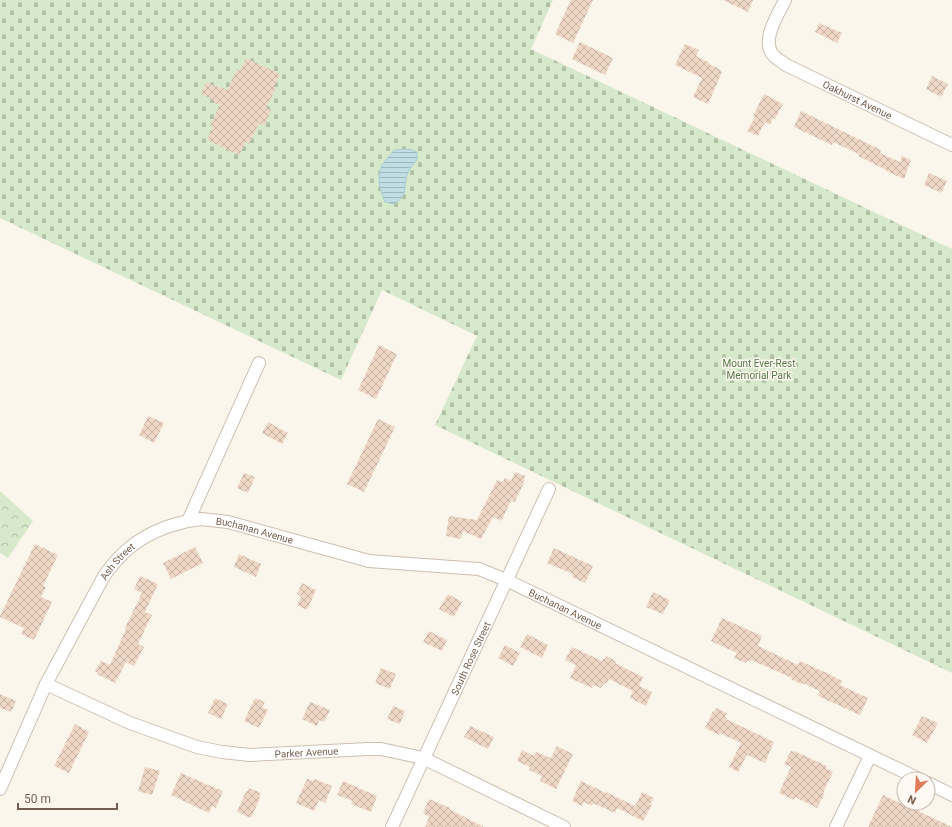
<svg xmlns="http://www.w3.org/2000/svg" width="952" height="827" viewBox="0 0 952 827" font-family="Roboto,sans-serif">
<defs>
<pattern id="forest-crowns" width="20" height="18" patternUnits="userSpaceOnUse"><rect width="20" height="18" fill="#d6e9ca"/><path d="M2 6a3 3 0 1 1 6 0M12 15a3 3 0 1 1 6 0" fill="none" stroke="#b2c0a6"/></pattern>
<pattern id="cemetery-stones" width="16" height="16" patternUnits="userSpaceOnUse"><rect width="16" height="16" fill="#d6e9ca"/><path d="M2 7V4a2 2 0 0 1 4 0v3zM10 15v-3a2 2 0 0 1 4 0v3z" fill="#b2c0a6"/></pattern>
<pattern id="water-rules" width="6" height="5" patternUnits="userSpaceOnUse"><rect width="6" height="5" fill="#c0dee4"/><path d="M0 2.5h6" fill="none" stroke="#a1b7bb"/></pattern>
<pattern id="building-cross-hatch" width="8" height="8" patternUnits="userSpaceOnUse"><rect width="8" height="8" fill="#efd7c5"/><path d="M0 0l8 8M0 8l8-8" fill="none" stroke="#c6b2a2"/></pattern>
</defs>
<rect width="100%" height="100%" fill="#fbf6eb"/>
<path fill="url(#forest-crowns)" d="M0,491L33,521L8,558L0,553Z"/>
<path fill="url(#cemetery-stones)" d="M0,0H553L531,49L952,249V673L435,425L477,336L382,290L341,380L0,218Z"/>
<path fill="url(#water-rules)" stroke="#a7cdd5" d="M409,149L417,152V160C412,165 407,172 406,179C404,193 406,196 394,204L385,202C380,190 376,177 382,165C385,160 391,155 394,150Z"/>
<path fill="url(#building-cross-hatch)" d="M571,0H593L573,43L555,34Z
M723,0H753L748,12Z
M819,23L842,33L837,43L815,32Z
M580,42L613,58L605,75L572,59Z
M685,44L699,50L696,56L710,63L709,64L721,70L720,71L722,72L708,104L693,97L702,78L675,65Z
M246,58L280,74L274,87L276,88L266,108L271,110L264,126L259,123L249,144L246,142L239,155L207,140L213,127L210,126L220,105L213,102L214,100L201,94L206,82L220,88L221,87L227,90L237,69L240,71Z
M932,76L948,84L941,97L926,89Z
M764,94L783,104L775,119L773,118L770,125L765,122L758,136L747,131L755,117L753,116Z
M801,111L881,150L880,153L900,162L902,156L911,160L904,179L886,171V170L858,156L859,154L833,142L832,145L794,127Z
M929,173L947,181L941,193L924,185Z
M379,345L397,354L376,399L358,390Z
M148,416L164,423L154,443L139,435Z
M378,419L395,427L364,492L347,484Z
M268,422L288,433L282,444L262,433Z
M515,472L525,476L524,480H525L515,502L511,501L501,521L493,517L481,539L463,531L461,539L446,536L449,516L477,520L497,480L503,482L505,478L511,481Z
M244,473L255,477L248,493L237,488Z
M35,544L58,555L43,586L46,587L41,597L52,602L34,640L21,634L24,628L0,617V616Z
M195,547L203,563L171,579L163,563Z
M554,548L593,566L585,583L572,577L573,574L547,563Z
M239,554L261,564L256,577L234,567Z
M140,576L158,584L145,612L152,615L138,644L144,647L134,666L126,662L115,683L97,674L98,673L95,671L101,661L110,665L126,629L125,628L142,593L134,589Z
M302,583L316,590L307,610L297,605L301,596L297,594Z
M653,592L670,600L663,614L646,607Z
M448,594L462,602L454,617L439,609Z
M722,618L762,636L758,646L798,665L800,661L829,674L842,681L840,685L868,698L860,715L818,696L820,691L802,683L801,684L791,679L792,678L751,660L750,662L748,660L746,663L734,658L737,653L711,641Z
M429,631L447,640L442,651L423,642Z
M527,634L548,645L542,658L520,647Z
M505,645L520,653L513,666L498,658Z
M572,647L602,661L603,659H605L606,656L616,661L615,663L643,677L639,686L652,692L646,706L630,698L633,691L609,679L606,684L604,683L601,688L593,685L592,688L570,678L576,665L565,660Z
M381,668L396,674L390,689L375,683Z
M0,694L16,701L11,712L0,708Z
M215,698L228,704L221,719L208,713Z
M255,698L265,702L262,707L268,710L259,728L244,721Z
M310,702L330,710L324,722L319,720L317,726L302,719Z
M393,706L405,711L400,724L387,719Z
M716,708L727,713L725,717L727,718L726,719L774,742L765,763L747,755L738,772L729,767L741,743L720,733L719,735L705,728L713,711L714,712Z
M922,716L938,723L927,743L912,735Z
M75,724L89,732L69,773L54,766Z
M470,726L494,737L488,749L464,737Z
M557,746L573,754L556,789L540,781L542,776L529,770L530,767L517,761L522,750L534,756L536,752L551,758Z
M791,751L794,752V751L827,766L826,768L833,772L823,793H825L817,808L795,797L794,800L779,793L791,767L784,764Z
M145,767L160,771L152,795L138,791Z
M181,773L208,785H209L223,791L216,808L212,806L209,813L171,795Z
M307,779L313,781L314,779L332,786L325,803L319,800L314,811L296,803Z
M343,781L377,796L371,812L351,804L353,801L337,795Z
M581,781L606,793V792L635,806L642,792L654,798L650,804L652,805L643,821L617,808L615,813L593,803L592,806L584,802L582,806L572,801Z
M249,788L261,793L259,797L260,798L251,818L237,812L246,791L247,792Z
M883,795L906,806L907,804L920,811V812L952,827H868Z
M429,799L450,808L449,809L484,827H425L429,817L423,813Z"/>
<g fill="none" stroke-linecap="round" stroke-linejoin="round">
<defs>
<g id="minor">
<path id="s1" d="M785,0C778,15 760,41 774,56C777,59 782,62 786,65L952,145"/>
<path id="s2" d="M188,521L201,519L228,522L369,561L479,569L506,580L919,779"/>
<path id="s3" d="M46,684L130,723L197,747L222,752L250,755L368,749H381L423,758L564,827"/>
<path d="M928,783L952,795"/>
<path id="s4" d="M0,789L46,684L104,576C120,553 138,538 164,528C172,525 180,523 188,521L259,363"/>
<path id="s5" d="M392,827L549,489"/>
<path d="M836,827L870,756"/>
</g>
</defs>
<use href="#minor" stroke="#cdbeb1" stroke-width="14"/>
<use href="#minor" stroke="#fff" stroke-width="12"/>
</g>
<g text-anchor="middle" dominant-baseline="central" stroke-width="3" stroke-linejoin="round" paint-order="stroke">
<g font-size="10" fill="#755e4f" stroke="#fef9f2">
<text stroke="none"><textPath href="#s1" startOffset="155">Oakhurst Avenue</textPath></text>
<text stroke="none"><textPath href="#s2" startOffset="68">Buchanan Avenue</textPath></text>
<text stroke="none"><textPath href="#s4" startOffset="257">Ash Street</textPath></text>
<text stroke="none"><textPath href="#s2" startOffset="392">Buchanan Avenue</textPath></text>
<text stroke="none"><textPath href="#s5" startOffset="186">South Rose Street</textPath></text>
<text stroke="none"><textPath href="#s3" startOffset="274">Parker Avenue</textPath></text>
</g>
<g font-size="10" fill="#557a48" stroke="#fef9f2">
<text x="759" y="363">Mount Ever-Rest<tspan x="759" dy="12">Memorial Park</tspan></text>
</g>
</g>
<g transform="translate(916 791) rotate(205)"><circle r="19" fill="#fef9f2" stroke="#c7bbb1"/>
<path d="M0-3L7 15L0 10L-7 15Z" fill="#dc7a5a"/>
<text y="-6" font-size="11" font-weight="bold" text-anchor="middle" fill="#755e4f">N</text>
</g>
<path d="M18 803v6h99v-6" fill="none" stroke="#755e4f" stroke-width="2"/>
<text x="24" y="803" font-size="12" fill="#755e4f" stroke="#fef9f2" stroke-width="3" paint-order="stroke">50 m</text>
</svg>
